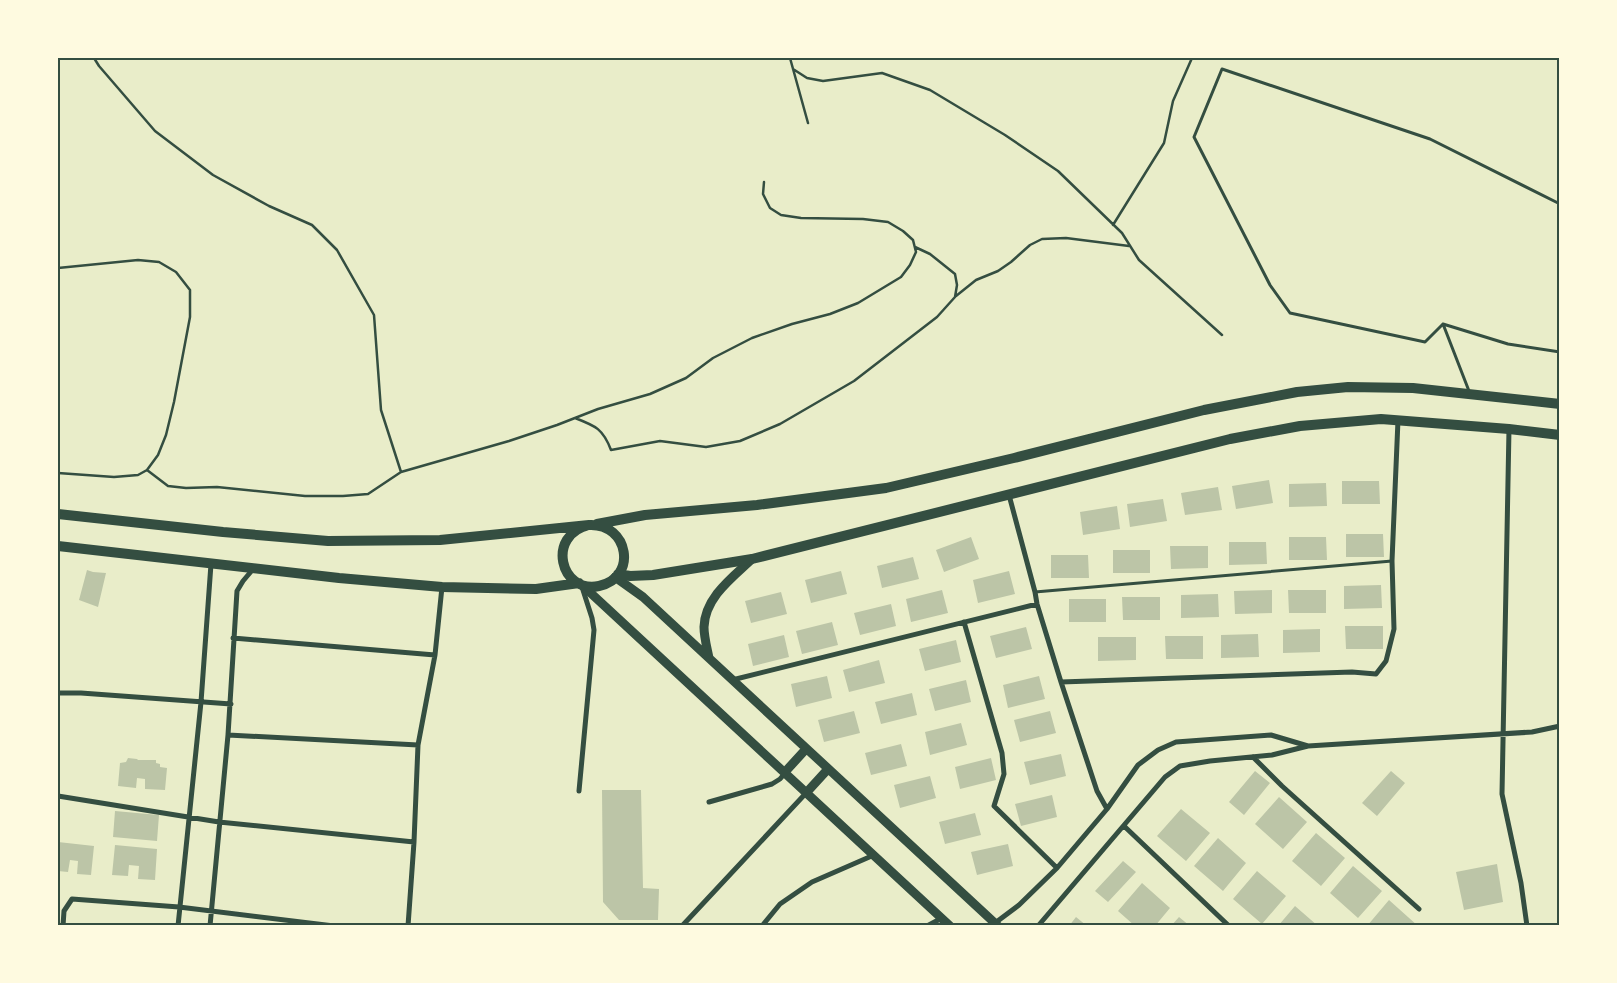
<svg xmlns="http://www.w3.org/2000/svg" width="1617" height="983" viewBox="0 0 1617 983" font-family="'Golos Text',sans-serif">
<rect width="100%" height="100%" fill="#e9edc9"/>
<path fill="#bcc5a7" d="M1269,480L1273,503L1236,509L1232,486Z
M1342,481H1379L1380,504H1342Z
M1326,483L1327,506L1289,507V484Z
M1218,487L1222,510L1185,515L1181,493Z
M1163,499L1167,521L1130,527L1127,504Z
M1117,506L1120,529L1083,535L1080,512Z
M1346,534H1383L1384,557H1346Z
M971,537L979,559L944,572L936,550Z
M1289,537H1326L1327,560H1289Z
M1229,542H1266L1267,564L1229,565Z
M1170,546H1208V568L1171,569Z
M1113,550H1150V573H1113Z
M1051,555H1088L1089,578H1051Z
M913,557L919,579L882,588L877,566Z
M87,570L93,572L106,573L98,607L79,600Z
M841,571L847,594L811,603L805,580Z
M1009,571L1015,594L978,603L973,580Z
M1381,585L1382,608L1344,609V586Z
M942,590L948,613L911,622L906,599Z
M1272,590V613L1235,614L1234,591Z
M1288,590H1326V613H1289Z
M781,592L787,614L751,623L745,601Z
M1218,594L1219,617L1181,618V595Z
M1122,597H1160V620H1123Z
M1069,599H1106V622H1069Z
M891,604L896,626L860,635L854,613Z
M832,622L838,645L802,654L796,631Z
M1345,626H1383V649H1346Z
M1026,627L1032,649L996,658L990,636Z
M1320,629V652L1283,653V630Z
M1258,634L1259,657L1221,658V635Z
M784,635L789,657L753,666L748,644Z
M1165,636H1203V659H1166Z
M1098,637H1136V660L1098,661Z
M956,640L961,662L925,671L919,649Z
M879,660L885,683L849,692L843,670Z
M827,676L832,698L796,707L791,684Z
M1039,676L1045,699L1008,708L1003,685Z
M966,680L971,702L935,711L929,689Z
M912,693L917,715L881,724L875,702Z
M854,711L860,733L824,742L818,720Z
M1050,711L1056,733L1020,742L1014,720Z
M961,723L967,745L930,755L925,732Z
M901,744L907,766L871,775L865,753Z
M1061,754L1066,776L1030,785L1024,762Z
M128,758L137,759L138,760H156V763L160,764V767L167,768L165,790L145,789V779L137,778L136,788L118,786L120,763L126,762Z
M991,758L996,780L960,789L955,767Z
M1255,771L1270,783L1244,815L1229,802Z
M1391,771L1405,783L1377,816L1362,803Z
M930,776L936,798L900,808L894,785Z
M602,790H641L643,888L659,889L658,920H619L603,902Z
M1052,795L1057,817L1021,826L1015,804Z
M1279,797L1307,822L1283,849L1255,824Z
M1181,809L1210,833L1186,861L1157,836Z
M115,811L159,815L157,841L113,837Z
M975,813L981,835L945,844L939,822Z
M1316,833L1345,858L1321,886L1292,861Z
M1218,838L1246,863L1223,891L1194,866Z
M58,842L94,846L91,875L77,874L78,861L70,860L68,872L58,871Z
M1008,844L1013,866L977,875L971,852Z
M115,845L157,849L155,880L138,879L139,866L129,865L128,876L112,875Z
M1123,861L1136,872L1108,902L1095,891Z
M1497,864L1503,902L1464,910L1456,872Z
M1353,866L1382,891L1358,918L1330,893Z
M1257,871L1286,896L1262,924L1233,899Z
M1142,883L1170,908L1155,926H1135L1118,911Z
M1389,900L1418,926H1367Z
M1295,906L1318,926H1278Z
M1076,917L1087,926H1069Z
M1179,917L1190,926H1171Z"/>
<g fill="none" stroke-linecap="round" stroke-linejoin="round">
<path stroke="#344e41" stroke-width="2.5" d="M94,58L99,66L155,131L213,175L269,206L312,225L337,250L374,315L381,410L401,472
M790,58L808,123
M793,69L807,78L823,81L882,73L930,90L1005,135L1058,171L1122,233L1139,260L1222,335
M1113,225L1164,143L1173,101L1192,58
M58,268L138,260L159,262L176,272L190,290V317L174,402L166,435L158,455L147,470L138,475L114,477L58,473
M956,296L976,280L998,271L1011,262L1030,245L1042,239L1066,238L1129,246
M575,418C596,426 603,429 611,450L660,441L706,447L740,441L780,424L854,381L937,317L955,297L957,285L955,274L930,254L915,247
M147,470L168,486L186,488L217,487L305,496H343L368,494L401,472L509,441L557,425L598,409L650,394L686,378L713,358L752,338L792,324L830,314L858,303L901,277L910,265L916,252L913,240L903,231L888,222L863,219L801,218L781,215L770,208L763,194L764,182"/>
<path stroke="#344e41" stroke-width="3" d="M1443,324L1425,342L1290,313L1270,285L1194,137L1222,69L1430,139L1560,204
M1469,391L1443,324L1508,344L1560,352
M1035,592L1392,561"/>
<path stroke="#344e41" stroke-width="5" d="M1509,429L1502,794L1521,883L1527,926
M1009,495L1035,592L1037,604L1061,682L1097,791L1107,809
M964,622L1002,753L1004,774L994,806L1057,868
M233,638L435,655
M732,680L1037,604
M1061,682L1352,672L1376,674L1386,661L1394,629L1392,561L1398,420
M58,693H81L231,704
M228,735L418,745
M1253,757L1282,786L1419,909
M579,791L594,630L592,618L582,587
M58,796L219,822L414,842
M709,802L772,784L780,779L785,773
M1124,826L1229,926
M995,923L1019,905L1057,868L1107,809L1138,765L1158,750L1176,742L1271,735L1308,746
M63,926L64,911L72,899L179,907L334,926
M178,926L201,702L211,564
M210,926L228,735L237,591L243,581L254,568
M408,926L414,842L418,745L435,655L442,587
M682,926L807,792
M762,926L780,904L812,882L874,855
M927,926L942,918
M1038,926L1165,777L1180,766L1210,761L1272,755L1308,746L1532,732L1560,726"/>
<path stroke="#344e41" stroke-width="9" d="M615,577L643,597L998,926
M582,585L950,926
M709,658C707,648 704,637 704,627C705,597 733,577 752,559
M785,772L806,749
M807,792L828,769"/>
<path stroke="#344e41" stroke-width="10" d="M58,514L223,532L328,541L440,540L589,525C629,523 638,578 599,586C560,594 546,535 589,525
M597,524L645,515L757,505L886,488L1014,458L1204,410L1297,392L1348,387L1413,388L1560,404
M58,546L339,578L442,587L536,589L579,583
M618,574L630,576L653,575L752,559L1230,439L1300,426L1381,419L1509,429L1560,435"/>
</g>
<rect width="1617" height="983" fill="none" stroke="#fefae0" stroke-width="118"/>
<rect x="59" y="59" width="1499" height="865" fill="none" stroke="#344e41" stroke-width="2"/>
</svg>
